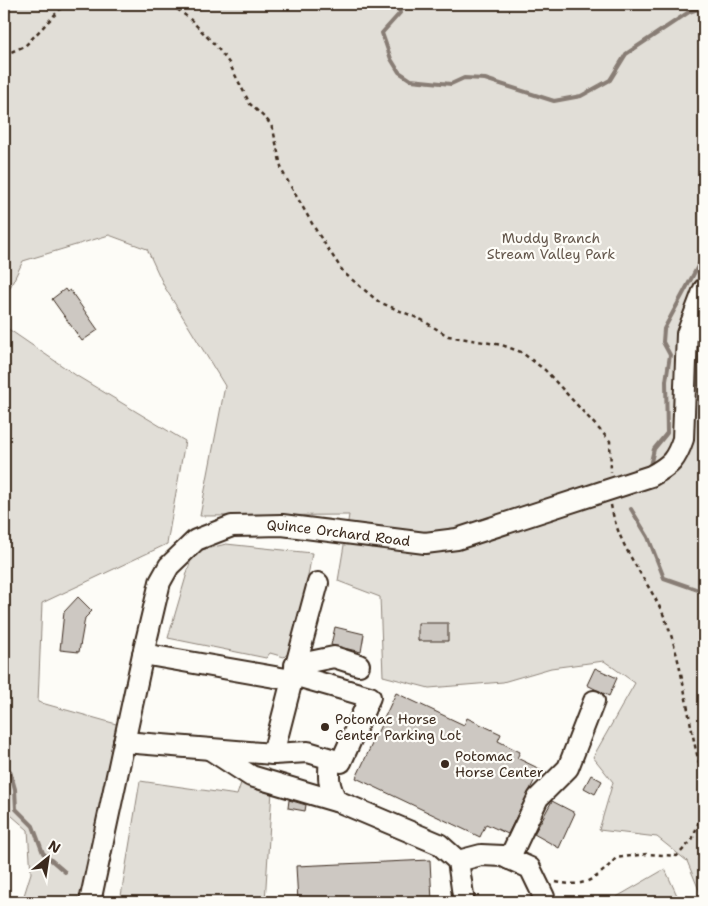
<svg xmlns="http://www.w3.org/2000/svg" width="708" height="906" viewBox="0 0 708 906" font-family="'Shantell Sans',sans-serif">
<rect width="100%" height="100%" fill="#fdfcf7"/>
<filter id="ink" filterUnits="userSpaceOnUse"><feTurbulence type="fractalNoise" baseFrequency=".02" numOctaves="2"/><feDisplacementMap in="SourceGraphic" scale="10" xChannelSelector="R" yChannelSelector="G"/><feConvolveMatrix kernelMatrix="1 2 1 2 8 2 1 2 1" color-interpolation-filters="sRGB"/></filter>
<g filter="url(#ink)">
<path fill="#e1ded7" stroke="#8e847a" d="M4,4H704V902L687,861L657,837L599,830L613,782L593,757L635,683L604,661L551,668L503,682L429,688L383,676L380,597L338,581L349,515L200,516L225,386L164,286L147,249L109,235L23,261L4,300Z
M4,326L77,376L185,441L167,544L42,603L38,702L127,727L90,902H22L31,873L28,830L4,809Z
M226,544L312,553L296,646L284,657L270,653L266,658L168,638L192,556L202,550Z
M140,781L237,795L241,783L272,790L265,902H120Z
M665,869L680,902H608Z"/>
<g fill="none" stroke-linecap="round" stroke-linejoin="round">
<path stroke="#887d74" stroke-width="4" d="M397,4L400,13L382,33L391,59L399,72L411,80L451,84L464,78L485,79L554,101L581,96L610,80L626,54L689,12L704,7
M650,466L654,449L667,433L666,381L670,355L663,342L664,329L704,255
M631,509L648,537L664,578L704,592
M4,766L10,771L15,789L16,809L33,826L43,853L65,872"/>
</g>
<path fill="#cdc8c2" stroke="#3b2a1e" d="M65,289L67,292L70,290L98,330L82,341L52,299Z
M78,597L92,611L85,618L79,652L60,650L64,612Z
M418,623H448V641H418Z
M335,627L364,634L361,652L331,645Z
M595,668L617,678L609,696L587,685Z
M396,693L464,725L467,718L501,734L498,741L520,752L517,758L540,769L508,834L486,824L480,837L356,778Z
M591,775L602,781L595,794L584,788Z
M289,800L306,805L305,811L288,808Z
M552,801L575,813L559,848L534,834Z
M430,860L432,902H298L296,866Z"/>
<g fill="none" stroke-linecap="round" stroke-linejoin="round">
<defs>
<g id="minor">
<path d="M295,665L334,657L359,665"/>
<path d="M292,680L318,583"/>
<path d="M124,742L273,754L292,680L143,654"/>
<path d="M211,750L251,776L342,803L439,844L458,861L464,902"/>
<path d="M273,754L308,752L341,762L370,697L293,675"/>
<path d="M330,759C328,777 328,786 337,801"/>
<path d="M509,859L538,798L568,768L594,701"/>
<path d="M458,861L481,855L503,856L530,868L544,897V902"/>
<path id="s1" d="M90,902L143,654L160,582L169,566L196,540L232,526L282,525L425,543L457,539L651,476C671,465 676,460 683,439L687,334L704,289"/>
</g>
</defs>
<use href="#minor" stroke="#3b2a1e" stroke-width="24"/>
<path stroke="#3b2a1e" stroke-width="2.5" stroke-dasharray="4 4" stroke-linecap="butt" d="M171,4L190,19L216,46L229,63L250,104L268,121L273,129L282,171L317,232L344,273L379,302L422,320L448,336L502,345L521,352L545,370L610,441L611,472
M4,55L25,46L65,4
M611,505C620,556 655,585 670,632C686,680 689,732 704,781
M556,882C585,888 597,879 616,858L647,854L677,856L692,840L704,808"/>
<use href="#minor" stroke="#fdfcf7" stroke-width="20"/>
</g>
</g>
<g fill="#3b2a1e" stroke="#fdfcf7" stroke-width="2">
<circle cx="325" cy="727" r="5"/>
<circle cx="445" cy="764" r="5"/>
</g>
<g text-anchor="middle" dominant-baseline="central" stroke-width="4.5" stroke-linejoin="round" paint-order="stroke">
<g font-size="14" fill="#64574c" stroke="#fdfcf7">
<text x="551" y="238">Muddy Branch<tspan x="551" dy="16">Stream Valley Park</tspan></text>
</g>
<g font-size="14" fill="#3b2a1e" stroke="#fdfcf7">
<text stroke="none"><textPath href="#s1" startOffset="529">Quince Orchard Road</textPath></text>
</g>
<g font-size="14" fill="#3b2a1e" stroke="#fdfcf7" text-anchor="start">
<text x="335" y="719">Potomac Horse<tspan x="335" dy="16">Center Parking Lot</tspan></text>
<text x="455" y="756">Potomac<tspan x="455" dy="16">Horse Center</tspan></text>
</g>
</g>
<rect width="708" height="906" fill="none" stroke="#fdfcf7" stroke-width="20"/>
<rect x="10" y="10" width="688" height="886" fill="none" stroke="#3b2a1e" stroke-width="2" filter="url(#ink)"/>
<g transform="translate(48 858) rotate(30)" stroke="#fdfcf7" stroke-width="4" paint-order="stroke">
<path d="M0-4L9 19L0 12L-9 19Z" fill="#3b2a1e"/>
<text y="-8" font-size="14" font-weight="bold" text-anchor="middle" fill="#3b2a1e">N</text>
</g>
</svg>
